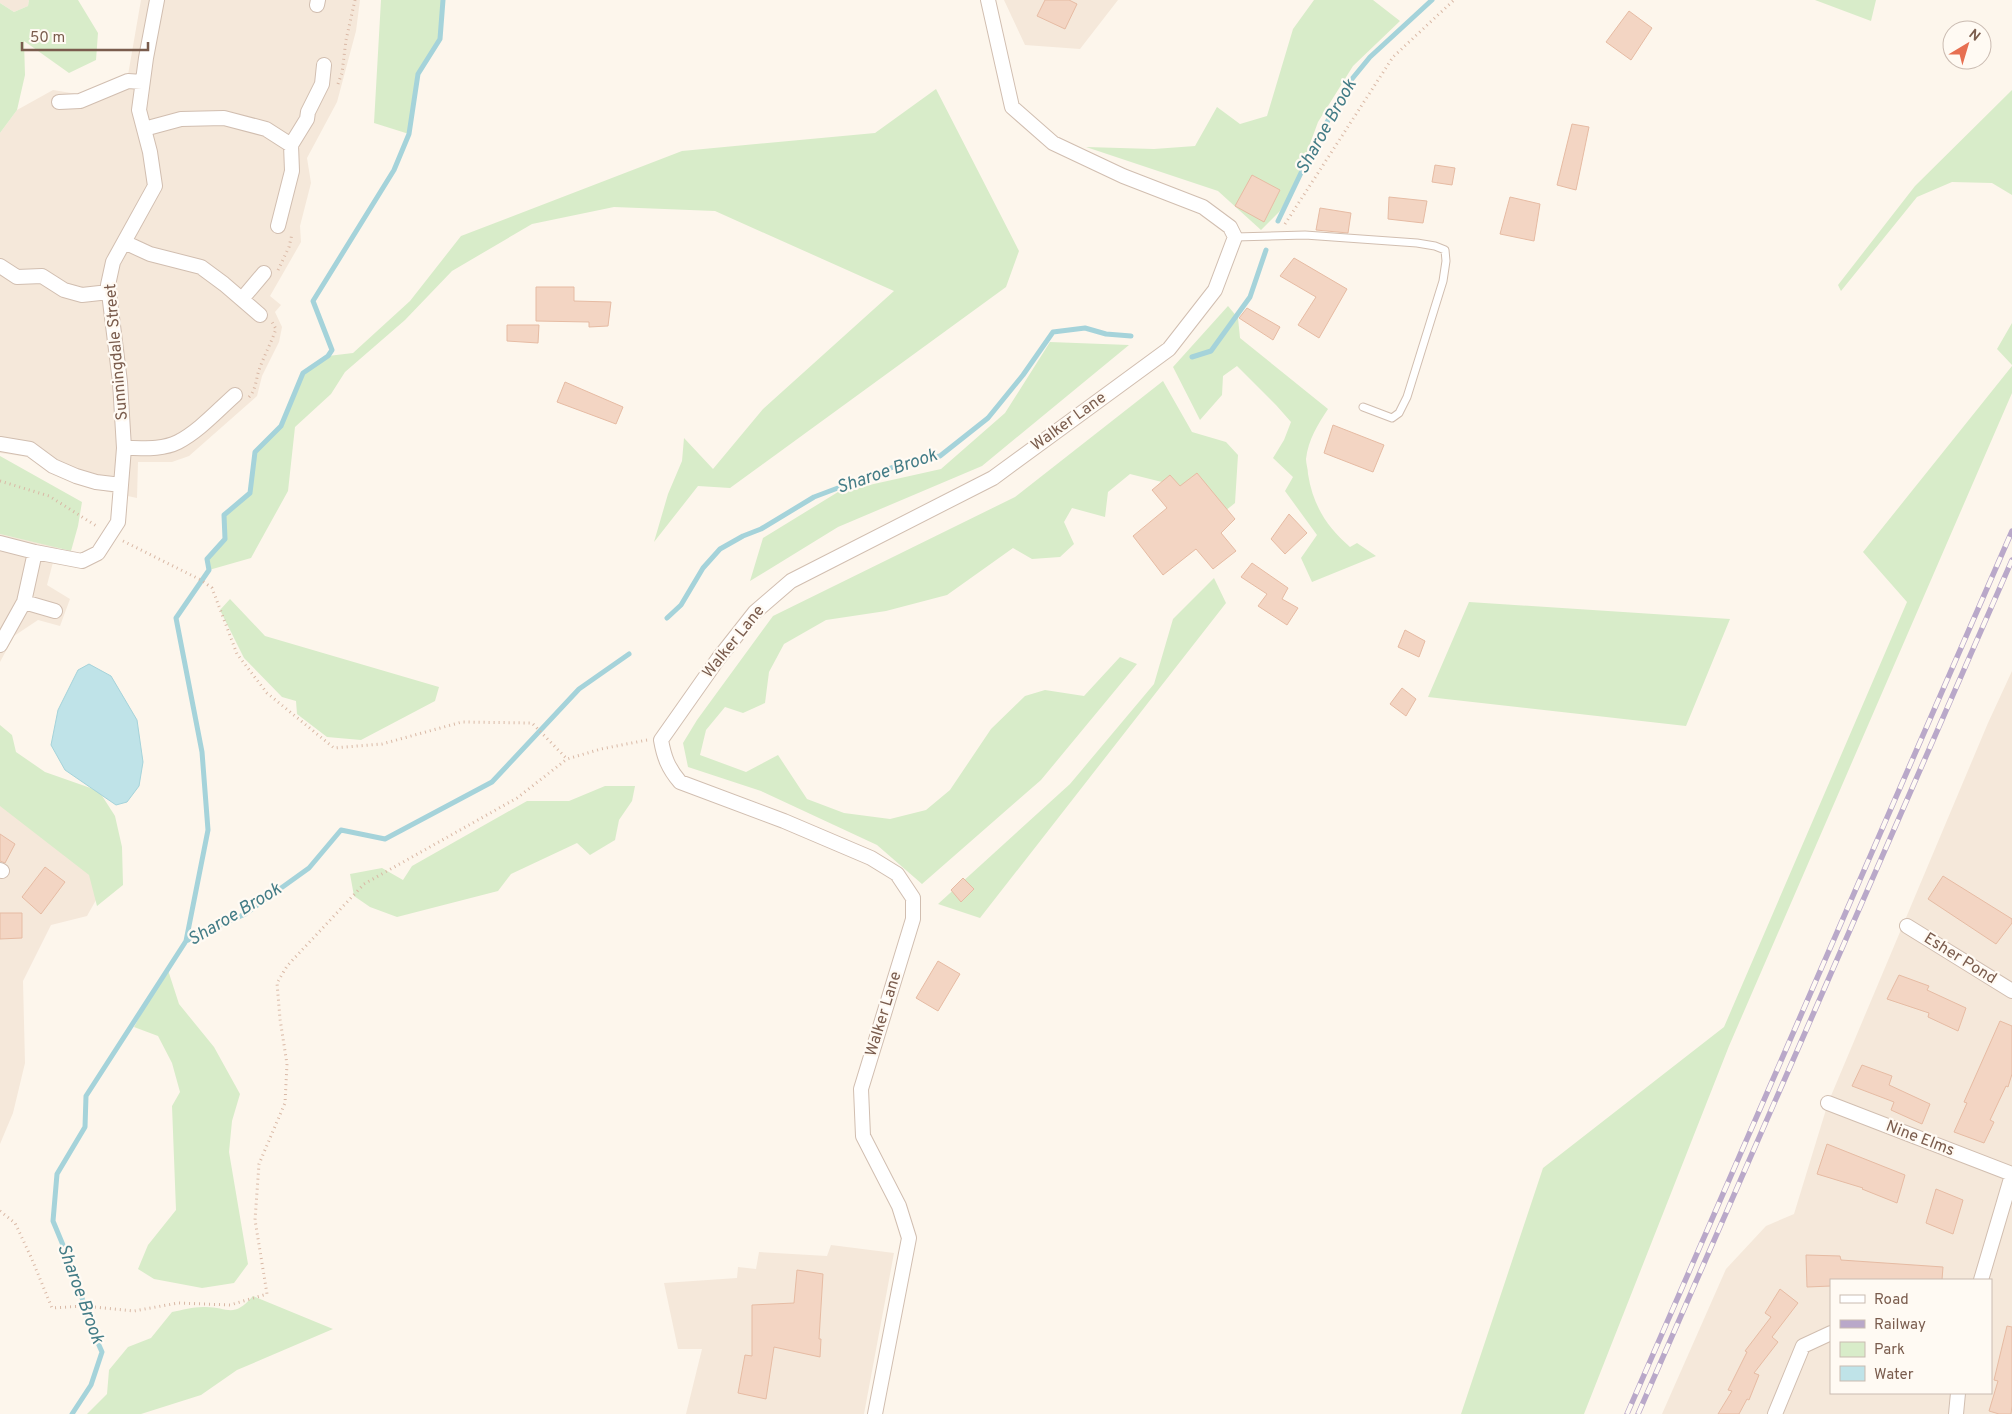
<svg xmlns="http://www.w3.org/2000/svg" width="2012" height="1414" viewBox="0 0 2012 1414" font-family="Overpass,sans-serif">
<rect width="100%" height="100%" fill="#fdf6ec"/>
<path fill="#f5e8da" fill-rule="evenodd" d="M0,0H29L28,6L14,12L0,3Z
M141,0H360L356,31L337,102L307,158L311,183L300,226L301,242L270,296L281,305L275,312L282,327L279,342L262,376L257,396L189,456L172,462H138L137,498L95,489L62,478L28,457L0,453V133L17,110L53,90L77,94L128,75Z
M1004,0H1118L1080,49L1025,45Z
M0,534L57,547L47,585L70,599L60,626L38,620L14,636L0,662Z
M2012,671V1414H1662L1726,1269L1766,1226L1794,1214L1828,1103L1988,723ZM1831,1280H1991V1393H1831Z
M0,790L105,884L87,916L51,925L23,981L25,1063L13,1113L0,1144Z
M831,1245L894,1253L864,1414H686L702,1349H678L664,1283L737,1278L738,1267L756,1269L759,1252L827,1256Z"/>
<path fill="#d8ecc9" d="M29,0H78L98,33L96,60L69,73L24,41L25,75L17,110L0,133V3L14,12L28,6Z
M381,0H443L440,39L418,74L409,134L374,123Z
M1314,0H1373L1400,21L1353,66L1318,122L1296,182L1280,211L1261,230L1218,191L1086,147L1154,149L1195,146L1217,107L1240,124L1267,116L1293,29Z
M1815,0H1876L1871,21Z
M936,89L1019,251L1006,287L730,488L698,486L654,542L668,494L682,461L684,438L713,469L763,409L894,291L715,211L614,207L532,224L452,271L405,320L345,372L331,394L295,427L288,491L251,558L209,570L207,559L225,539L224,515L250,493L255,452L281,426L303,373L328,356L353,353L410,301L461,236L682,151L875,133Z
M2012,90V195L1992,183L1952,182L1917,197L1841,291L1838,285L1915,186Z
M1228,306L1238,318L1240,338L1328,409C1318,424 1308,440 1306,459C1306,464 1308,469 1308,474C1313,505 1326,526 1350,547L1357,543L1376,556L1312,582L1301,558L1317,535L1285,491L1293,477L1273,458L1284,440L1291,422L1276,405L1237,366L1223,376L1222,395L1200,420L1173,367Z
M2012,323V365L1997,349Z
M1050,342L1129,345L982,466L838,527L750,581L763,538L838,492L941,469L1005,413Z
M2012,366V393L1729,1046L1584,1414H1461L1543,1168L1724,1027L1907,602L1863,552Z
M1163,381L1192,432L1226,442L1238,455L1235,503L1225,511L1200,477L1186,488L1130,474L1108,492L1105,517L1072,508L1064,522L1074,544L1060,557L1032,559L1013,548L947,595L886,611L826,620L784,644L769,672L765,703L743,713L725,707L706,730L700,755L746,772L778,755L807,799L844,813L890,819L926,810L950,790L991,729L1025,696L1045,690L1084,696L1120,657L1137,664L1041,780L922,884L877,845L761,791L688,767L683,743L697,720L773,616L1015,497Z
M0,456L82,502L78,526L71,551L0,534Z
M1214,578L1226,603L980,918L938,904L1070,784L1154,684L1173,619Z
M230,599L265,636L439,687L435,701L361,740L327,737L297,714L296,701L282,697L244,658L220,610Z
M1469,602L1730,619L1686,726L1428,697Z
M0,725L12,735L16,752L45,772L99,791L115,816L122,847L123,885L97,906L89,875L0,806Z
M605,786H635L632,801L619,820L615,840L590,855L577,843L511,874L498,891L397,917L370,907L354,896L350,874L382,868L403,880L412,866L527,801H569Z
M167,967L179,1004L214,1047L240,1094L232,1121L229,1152L248,1264L234,1283L202,1288L154,1279L138,1269L148,1245L176,1210L172,1106L180,1092L172,1063L158,1036L134,1027Z
M253,1296L333,1329L237,1370L201,1395L141,1414H87L107,1394L109,1370L128,1347L151,1338L172,1312C182,1310 193,1307 203,1307C228,1306 232,1320 253,1296Z"/>
<path fill="#bfe3e8" stroke="#a5d3da" d="M89,664L111,676L137,720L143,762L139,786L127,802L116,805L65,770L51,745L58,710L78,670Z"/>
<g fill="none" stroke-linecap="round" stroke-linejoin="round">
<path stroke="#a5d3da" stroke-width="5" d="M1278,221L1311,152L1347,85L1370,57L1432,0
M1192,357L1211,351L1250,297L1266,250
M667,618L681,605L703,568L720,549L743,536L761,529L814,497L904,463L940,456L988,418L1023,375L1053,332L1085,328L1106,334L1131,336
M186,941L208,830L202,752L176,618L209,570L207,559L225,539L224,515L250,493L255,452L281,426L303,373L328,356L332,350L313,301L394,170L409,134L418,74L440,39L443,0
M72,1414L91,1385L102,1352L90,1325L75,1274L53,1221L57,1174L85,1127L86,1096L186,941L245,914L309,868L341,830L385,839L492,782L579,689L629,654"/>
</g>
<path fill="#f3d5c3" stroke="#e6bba3" d="M1045,0H1069L1077,4L1065,29L1037,16Z
M1629,11L1652,28L1631,60L1606,42Z
M1572,124L1589,127L1576,190L1557,185Z
M1435,165L1455,168L1452,185L1432,182Z
M1252,175L1280,190L1264,222L1235,206Z
M1389,197L1427,201L1423,223L1388,219Z
M1510,197L1540,204L1534,241L1500,234Z
M1320,208L1351,213L1348,233L1316,230Z
M1294,258L1347,289L1319,338L1298,325L1316,297L1280,276Z
M536,287H574V301L611,302L608,326L589,327V322L536,321Z
M1247,308L1280,327L1273,340L1239,318Z
M507,325H539L538,343L507,341Z
M565,382L623,407L616,424L557,402Z
M1333,425L1384,445L1373,472L1324,453Z
M1197,473L1235,519L1221,533L1236,551L1213,569L1196,549L1163,575L1133,536L1167,508L1152,490L1170,475L1180,486Z
M1289,514L1307,533L1285,554L1271,539Z
M1252,563L1288,588L1282,599L1298,608L1287,625L1258,606L1267,594L1241,577Z
M1405,630L1425,641L1419,657L1398,647Z
M1402,688L1416,699L1406,716L1390,704Z
M0,834L15,844L5,863L0,861Z
M45,867L65,882L41,914L22,897Z
M1943,876L2012,919V923L1996,944L1928,899Z
M963,878L974,889L961,902L951,890Z
M0,913H22V938L0,939Z
M938,961L960,974L938,1011L916,998Z
M1899,975L1929,986L1927,990L1966,1008L1958,1031L1928,1017L1929,1013L1887,999Z
M2000,1021L2012,1026V1074L2008,1087L2006,1086L1990,1120L1994,1122L1984,1143L1954,1132L1967,1103L1964,1102Z
M1862,1065L1892,1076L1889,1085L1930,1104L1922,1124L1891,1110L1894,1102L1852,1086Z
M1827,1144L1905,1175L1897,1203L1862,1189L1863,1188L1817,1174Z
M1936,1189L1963,1200L1953,1234L1926,1223Z
M1806,1255L1840,1256L1841,1260L1943,1267L1942,1280H1831V1286L1807,1287Z
M797,1270L823,1274L819,1339H821L820,1357L774,1347L766,1399L738,1393L745,1355L752,1356V1305L794,1303Z
M1780,1289L1798,1303L1772,1337L1778,1342L1754,1373L1759,1375L1749,1400L1747,1399L1739,1414H1718L1732,1391L1728,1390L1747,1352L1745,1351L1771,1317L1765,1313Z
M2007,1326L2012,1327V1406L2011,1414H1999L1989,1411L1998,1381L1994,1380Z"/>
<g fill="none" stroke-linecap="round" stroke-linejoin="round">
<defs>
<path id="lane" d="M1235,237L1305,235L1417,243L1435,246L1445,250L1446,261L1443,281L1407,397L1399,413L1392,418L1363,407"/>
<path id="street" d="M317,5L318,0
M59,102L80,101L128,81L142,82
M144,129L181,119L224,118L266,129L291,145
M278,226L292,171L291,145L307,119L308,112L322,84L324,65
M124,242L150,254L201,267L224,284L260,315
M0,266L17,277L42,276L64,290L82,295L109,292
M242,299L264,273
M0,444L30,449L53,466L76,476L96,482L121,485
M124,448C142,448 162,450 178,442C199,431 217,411 235,395
M0,543L35,552L82,561L98,553L118,522L124,448L120,382L108,285L113,262L155,186L150,152L139,110L146,58L157,0
M24,602L55,611
M0,645L24,602L35,552
M0,870L2,871
M1907,926L2012,991
M1828,1103L2012,1174
M1981,1280L2012,1175
M875,1414L909,1238L899,1206L863,1136L861,1089L913,919V898L897,874L871,858L784,821L680,782C668,768 664,757 661,740L718,659L755,612L791,581L993,478L1169,349L1215,290L1235,237L1230,227L1203,207L1123,176L1053,143L1012,107L988,0
M1775,1414L1803,1346L1831,1333
M1956,1414L1958,1393"/>
</defs>
<use href="#lane" stroke="#d1beb0" stroke-width="9"/>
<use href="#street" stroke="#d1beb0" stroke-width="16"/>
<path stroke="#d9b8a5" stroke-width="3" stroke-dasharray="1 4" stroke-linecap="butt" d="M338,84L342,73L346,40L355,0
M1285,224L1393,57L1454,0
M278,270L289,247L292,234
M249,397C256,390 256,379 259,370C264,356 271,343 276,329L272,322
M0,481L49,496L98,527
M123,541L201,580L212,588L237,654L267,693L334,748L382,744L462,722L532,723L567,759L601,749L647,740
M0,1211L15,1223L31,1257L52,1308L84,1306L134,1311L178,1303L230,1305L267,1294L255,1220L259,1164L285,1103L287,1064L280,1019L277,983L287,966L364,884L517,798L567,759"/>
<use href="#lane" stroke="#fff" stroke-width="7"/>
<use href="#street" stroke="#fff" stroke-width="14"/>
<defs>
<path id="rail" d="M1627,1414L2012,531
M1638,1414L2012,560"/>
</defs>
<use href="#rail" stroke="#b9a8c9" stroke-width="5.5"/>
<use href="#rail" stroke="#fffaf3" stroke-width="4" stroke-dasharray="11" stroke-linecap="butt"/>
</g>
<g text-anchor="middle" dominant-baseline="central" stroke-width="4.5" stroke-linejoin="round" paint-order="stroke">
<g font-size="16" fill="#7a5c4d" stroke="#fffaf3">
<text transform="translate(117 352) rotate(-95)">Sunningdale Street</text>
<text transform="translate(1069 422) rotate(-36)">Walker Lane</text>
<text transform="translate(734 642) rotate(-51)">Walker Lane</text>
<text transform="translate(1960 959) rotate(32)">Esher Pond</text>
<text transform="translate(884 1014) rotate(-73)">Walker Lane</text>
<text transform="translate(1920 1139) rotate(21)">Nine Elms</text>
</g>
<g font-size="18" font-style="italic" fill="#437c86" stroke="#fffaf3">
<text transform="translate(1327 127) rotate(-61)">Sharoe Brook</text>
<text transform="translate(887 472) rotate(-19)">Sharoe Brook</text>
<text transform="translate(235 915) rotate(-31)">Sharoe Brook</text>
<text transform="translate(80 1294) rotate(70)">Sharoe Brook</text>
</g>
</g>
<rect x="1830" y="1279" width="162" height="115" fill="#fffaf3" stroke="#cabbb1"/>
<rect x="1840" y="1295" width="25" height="8" fill="#ffffff" stroke="#cabbb1"/>
<text x="1874" y="1304" font-size="15" fill="#7a5c4d">Road</text>
<rect x="1840" y="1320" width="25" height="8" fill="#b9a8c9" stroke="#cabbb1"/>
<text x="1874" y="1329" font-size="15" fill="#7a5c4d">Railway</text>
<rect x="1840" y="1342" width="25" height="15" fill="#d8ecc9" stroke="#cabbb1"/>
<text x="1874" y="1354" font-size="15" fill="#7a5c4d">Park</text>
<rect x="1840" y="1366" width="25" height="15" fill="#bfe3e8" stroke="#cabbb1"/>
<text x="1874" y="1379" font-size="15" fill="#7a5c4d">Water</text>
<g transform="translate(1967 45) rotate(38)"><circle r="24" fill="#fffaf3" stroke="#cabbb1"/>
<path d="M0-4L9 19L0 12L-9 19Z" fill="#e76f51"/>
<text y="-8" font-size="14" font-weight="bold" text-anchor="middle" fill="#7a5c4d">N</text>
</g>
<path d="M22 42v8h126v-8" fill="none" stroke="#7a5c4d" stroke-width="2.5"/>
<text x="30" y="42" font-size="15" fill="#7a5c4d" stroke="#fffaf3" stroke-width="4" paint-order="stroke">50 m</text>
</svg>
